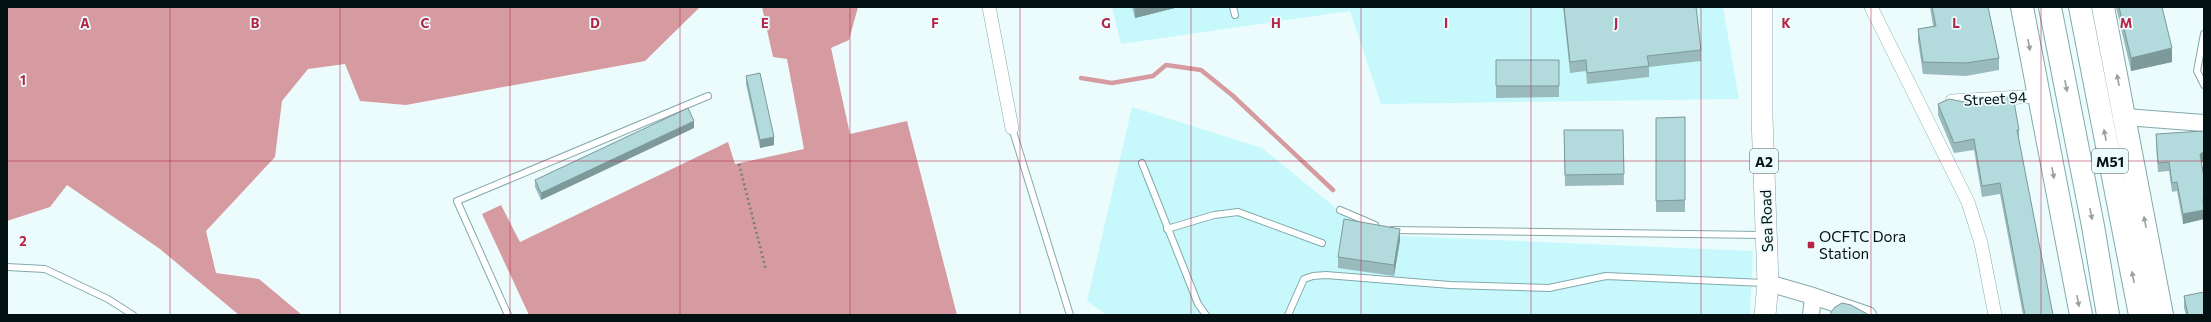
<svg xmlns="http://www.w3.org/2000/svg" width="2211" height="322" viewBox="0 0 2211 322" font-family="Commissioner,sans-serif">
<rect width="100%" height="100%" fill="#ecfcfd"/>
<path fill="#c7f9fc" d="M1112,7H1723L1739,99L1381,104L1350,11L1121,44Z
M1132,107L1262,148L1358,226L1402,236L1753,251L1750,315H1107L1087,301Z"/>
<path fill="#d59ba0" d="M7,7H700L645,61L406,105L360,101L345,64L308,69L282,101L275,157L206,231L216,273L259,279L302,315H239L160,249L67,185L50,207L7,221Z
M762,7H858L849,40L831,48L850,134L907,121L957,315H529L482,214L501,205L520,242L728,142L735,164L804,149L787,59L773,57Z"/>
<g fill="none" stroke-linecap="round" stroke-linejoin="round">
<path stroke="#d59ba0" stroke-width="4.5" d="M1081,78L1112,83L1153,76L1166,65L1201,70L1232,95L1333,190"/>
<defs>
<path id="service" d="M1233,7L1235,15
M2204,34L2197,71L2204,85
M1012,128L1070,315
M1142,163L1198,304L1206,315
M1340,210L1375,225
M1167,229L1214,215L1238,212L1322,243
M1392,230L1762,235
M7,267L45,269L108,299L133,315
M508,315L457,201L708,96
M1288,315L1304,279L1313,276L1326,275L1450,285L1549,288L1606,276L1764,283"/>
<path id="minor" d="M989,7L1012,128
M1871,7L1968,202L1981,243L1995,315
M1952,101L2039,96"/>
<path id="tertiary" d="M2125,117L2204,123
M1768,283L1813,296L1868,315
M1811,315L1813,296"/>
<path id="trunk" d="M1762,7V117L1768,283L1765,315"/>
<path id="motorway" d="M2022,7L2081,315
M2050,7L2093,226L2108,315
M2080,7L2140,315
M2103,7L2162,315"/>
</defs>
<use href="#service" stroke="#84a9ab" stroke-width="8"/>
<use href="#minor" stroke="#84a9ab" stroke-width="14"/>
<use href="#tertiary" stroke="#84a9ab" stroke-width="18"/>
<use href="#trunk" stroke="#84a9ab" stroke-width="22"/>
<use href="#motorway" stroke="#84a9ab" stroke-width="24"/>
<path stroke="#707e7f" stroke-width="2.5" stroke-dasharray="2 3" stroke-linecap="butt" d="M739,164L766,270"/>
<use href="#service" stroke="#fff" stroke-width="6"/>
<use href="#minor" stroke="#fff" stroke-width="13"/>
<use href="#tertiary" stroke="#fff" stroke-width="16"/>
<use href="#trunk" stroke="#fff" stroke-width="21"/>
<use href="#motorway" stroke="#fff" stroke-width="22"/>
</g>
<path fill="#9abbbd" d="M1132,7H1179L1135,18Z
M1563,7H1696L1701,50V61L1649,67V77L1587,84L1586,71L1570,73Z
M1930,7H1988L1999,58V70L1966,76L1923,74L1918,41V29L1933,26Z
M2116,7H2162L2172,62L2131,71Z
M1496,60H1559V97L1496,98Z
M746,76L774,145L760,148L746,84Z
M1938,104L2019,130V140L2053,315H2023L2000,194L1982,197L1974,150L1954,153L1938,115Z
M1685,117V212H1656V118Z
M694,128L541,200L535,187V180Z
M1564,130H1623L1624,185L1565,186Z
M2156,134L2201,163L2204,178V219L2183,224L2177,191L2172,192L2169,171L2158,172L2156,144Z
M1400,240L1394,276L1338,268V257Z
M2184,296L2204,315H2186L2184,308Z"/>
<path fill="#7d999a" d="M1135,7H1179L1135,18Z
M2172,48V62L2131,71V58Z
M694,121V128L541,200V193Z
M774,137V145L760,148V140Z
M2204,152V162L2200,163V154Z
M2204,210V219L2183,224V214Z
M1400,229V240L1394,276V265Z"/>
<path fill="#b3dadc" stroke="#7d999a" d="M1564,7H1696L1701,50L1647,56L1649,66L1587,73L1586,60L1570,62Z
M1932,7H1988L1999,58L1966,63L1923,62L1918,29L1936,26Z
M2119,7H2162L2172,48L2131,58Z
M1496,60H1559V86H1496Z
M760,73L774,137L760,140L746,76Z
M2013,96L2019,130H2017L2053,315H2025L2000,183L1982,186L1974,139L1954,143L1938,104L1949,99L1975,104Z
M688,108L694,121L541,193L535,180Z
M1685,117V200L1656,201V118Z
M1564,130H1623L1624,174L1565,175Z
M2204,131V152L2200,154L2204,178V199H2203L2204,210L2183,214L2177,182L2172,183L2169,162L2158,163L2156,134Z
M1344,219L1400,229L1394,265L1338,257Z
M2204,292V315H2188L2184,296Z
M1842,303L1851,305L1869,315H1831V312L1835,307Z"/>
<defs><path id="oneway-solid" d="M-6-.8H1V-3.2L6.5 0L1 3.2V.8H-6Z"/></defs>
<g fill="#9ba0a0">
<use href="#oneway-solid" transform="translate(2029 45) rotate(79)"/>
<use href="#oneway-solid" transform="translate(2118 80) rotate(-101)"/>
<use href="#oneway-solid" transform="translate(2066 86) rotate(79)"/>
<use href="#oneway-solid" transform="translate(2105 135) rotate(-101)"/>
<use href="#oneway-solid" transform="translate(2053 173) rotate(79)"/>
<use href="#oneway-solid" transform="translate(2091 214) rotate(79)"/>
<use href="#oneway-solid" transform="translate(2145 222) rotate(-101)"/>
<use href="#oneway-solid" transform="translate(2133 277) rotate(-101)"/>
<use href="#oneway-solid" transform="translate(2078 301) rotate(79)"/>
</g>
<path fill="none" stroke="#b52447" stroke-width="1" stroke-opacity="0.55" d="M170,7V315M340,7V315M510,7V315M680,7V315M850,7V315M1020,7V315M1191,7V315M1361,7V315M1531,7V315M1701,7V315M1871,7V315M2041,7V315M7,161H2204"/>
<rect fill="#b52447" stroke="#ecfcfd" stroke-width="1.5" x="1807" y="241" width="8" height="8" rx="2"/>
<g text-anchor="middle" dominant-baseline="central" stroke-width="3.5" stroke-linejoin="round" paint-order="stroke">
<g fill="#ecfcfd" stroke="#4a5858" stroke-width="1">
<rect x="1750" y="149" width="28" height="24" rx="3"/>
<rect x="2092" y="149" width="36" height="24" rx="3"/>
</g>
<g font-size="14" font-weight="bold" fill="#041112">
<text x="1764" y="161">A2</text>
<text x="2110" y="161">M51</text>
</g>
<g font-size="15" fill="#041112" stroke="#ecfcfd">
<text transform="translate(1995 98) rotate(-3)">Street 94</text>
<text transform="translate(1766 221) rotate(-92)">Sea Road</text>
</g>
<g font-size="15" fill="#041112" stroke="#ecfcfd" text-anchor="start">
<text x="1819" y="236">OCFTC Dora<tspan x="1819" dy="17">Station</tspan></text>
</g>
</g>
<g font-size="13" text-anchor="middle" font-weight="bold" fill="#b52447" stroke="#ecfcfd" stroke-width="3.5" stroke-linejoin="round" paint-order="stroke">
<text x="85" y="28">A</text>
<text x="255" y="28">B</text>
<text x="425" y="28">C</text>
<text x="595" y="28">D</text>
<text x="765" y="28">E</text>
<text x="935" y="28">F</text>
<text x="1106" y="28">G</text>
<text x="1276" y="28">H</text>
<text x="1446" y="28">I</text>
<text x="1616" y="28">J</text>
<text x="1786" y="28">K</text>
<text x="1956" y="28">L</text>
<text x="2126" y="28">M</text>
<text x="23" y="85">1</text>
<text x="23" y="246">2</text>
</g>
<rect width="2211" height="322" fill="none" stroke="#041112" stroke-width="16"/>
</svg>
